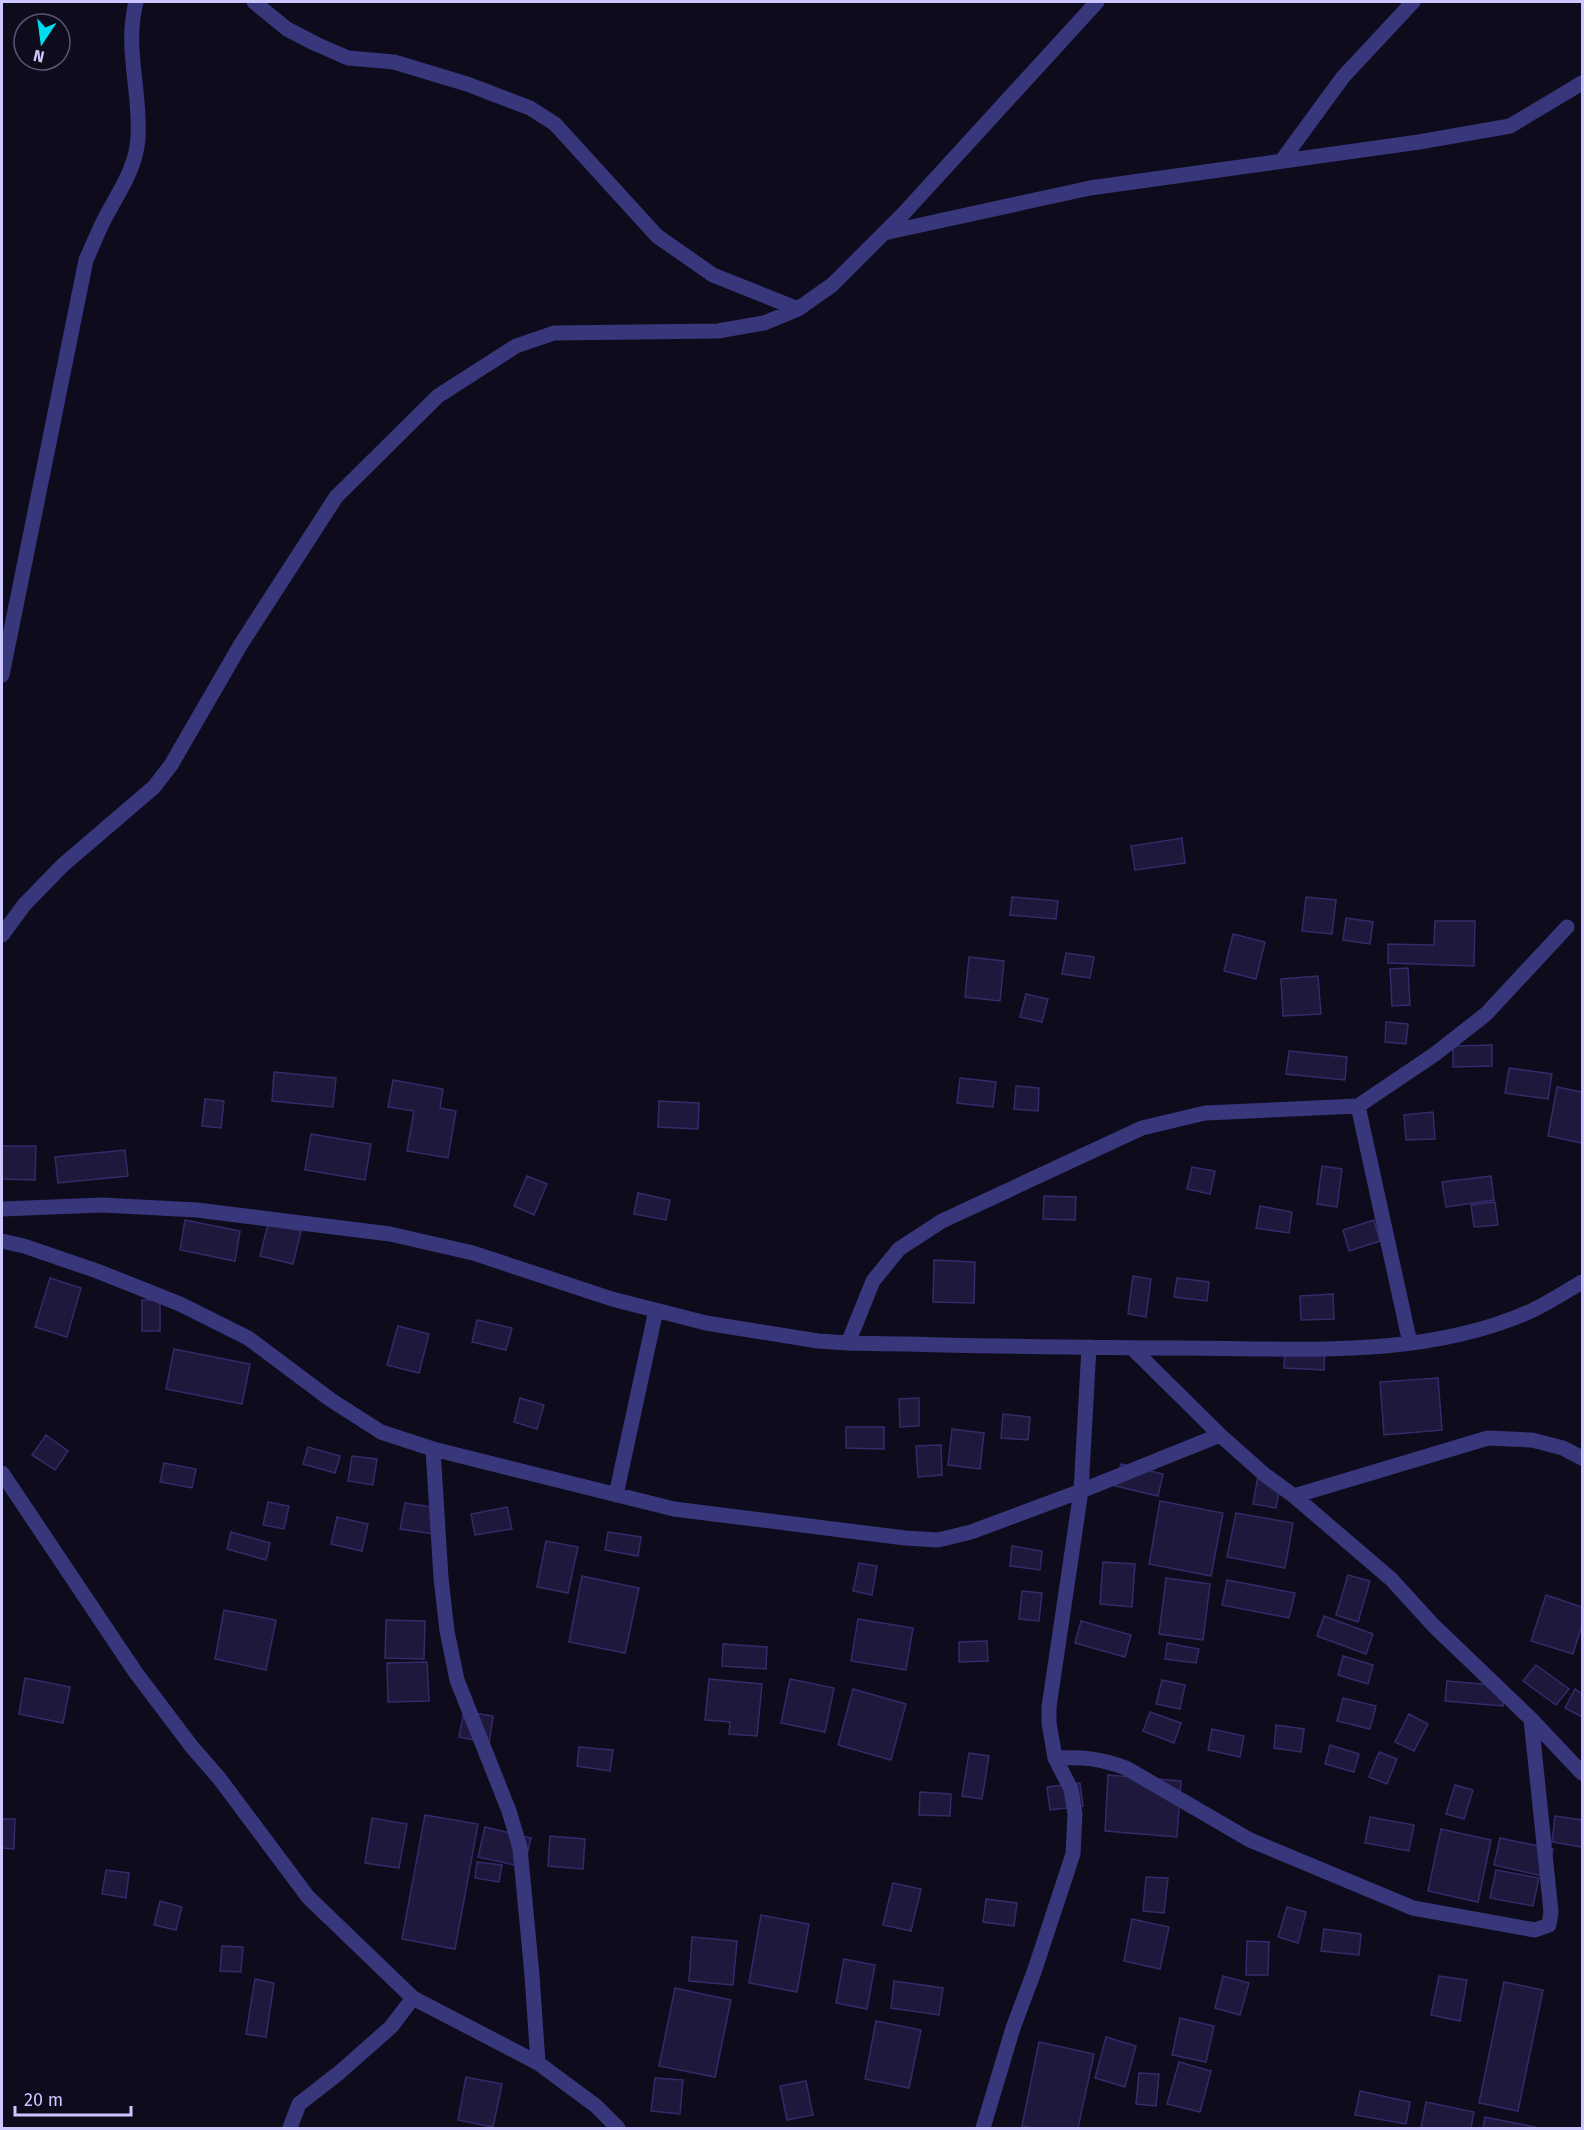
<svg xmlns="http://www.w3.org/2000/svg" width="1584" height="2130" viewBox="0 0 1584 2130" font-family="'Fira Sans',sans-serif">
<rect width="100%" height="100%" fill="#0e0b1c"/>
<path fill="#1f183d" stroke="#352a69" stroke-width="1.5" d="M1182,838L1185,863L1135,870L1131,846Z
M1012,897L1058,901L1056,919L1010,915Z
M1306,897L1336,900L1332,934L1302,931Z
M1346,918L1373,922L1370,944L1343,940Z
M1435,921H1475L1474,966L1388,963V944L1434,945Z
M1233,934L1265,942L1256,979L1224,971Z
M1066,953L1094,957L1090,978L1062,974Z
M969,957L1004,961L1000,1001L965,997Z
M1408,968L1410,1005L1392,1006L1390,969Z
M1318,976L1321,1014L1283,1016L1281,979Z
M1026,994L1048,999L1042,1022L1020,1017Z
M1386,1022L1408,1024L1406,1044L1385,1042Z
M1492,1045V1066L1453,1067V1046Z
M1289,1051L1347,1057L1345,1080L1286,1074Z
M1509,1068L1552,1074L1548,1099L1505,1093Z
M274,1072L336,1078L333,1107L272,1101Z
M960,1078L996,1082L993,1107L957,1103Z
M393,1080L443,1089L440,1108L456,1111L448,1158L407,1151L414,1111L388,1107Z
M1016,1086L1039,1088L1038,1111L1014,1109Z
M1557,1087L1582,1092V1143L1548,1136Z
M205,1099L224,1101L221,1128L202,1126Z
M659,1101L699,1103L698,1129L658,1127Z
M1433,1112L1435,1139L1406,1140L1404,1115Z
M311,1134L371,1144L365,1180L305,1170Z
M2,1146H36L35,1180L2,1179Z
M125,1150L128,1176L58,1183L55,1157Z
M1322,1166L1342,1169L1337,1207L1317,1204Z
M1192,1167L1215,1171L1210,1194L1187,1189Z
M527,1176L547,1184L534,1215L514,1206Z
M1491,1176L1494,1200L1446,1207L1442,1182Z
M638,1193L670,1200L666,1220L634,1214Z
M1044,1196L1076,1197L1075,1220L1043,1219Z
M1495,1202L1498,1225L1474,1227L1471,1205Z
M1260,1206L1292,1212L1289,1233L1256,1228Z
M185,1220L240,1231L235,1261L180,1250Z
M1374,1220L1380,1241L1349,1251L1343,1230Z
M268,1224L301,1231L293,1264L260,1256Z
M934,1260L975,1262L974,1303L933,1302Z
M1133,1276L1151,1279L1146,1317L1128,1314Z
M50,1278L81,1288L67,1337L35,1327Z
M1177,1278L1209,1282L1207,1301L1174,1297Z
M1333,1294L1334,1319L1301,1320L1300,1296Z
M142,1300H160V1331H142Z
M477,1320L512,1328L506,1350L472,1342Z
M398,1326L429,1334L419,1373L387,1365Z
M1285,1347L1325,1348L1324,1370L1284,1368Z
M174,1349L250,1364L242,1404L166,1389Z
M1438,1378L1442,1430L1384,1435L1380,1382Z
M520,1398L544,1405L537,1429L514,1422Z
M919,1398V1426L900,1427L899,1399Z
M1003,1414L1030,1417L1028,1440L1001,1438Z
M846,1427H884V1449L846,1448Z
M952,1429L984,1433L980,1469L948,1465Z
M46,1435L68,1451L55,1470L32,1455Z
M941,1445L942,1475L918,1477L916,1446Z
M308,1447L340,1456L335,1473L303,1464Z
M352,1456L377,1459L373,1485L348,1481Z
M164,1463L196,1469L192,1488L160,1482Z
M1121,1464L1163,1474L1158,1496L1115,1486Z
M1258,1476L1281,1480L1276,1508L1253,1504Z
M1160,1501L1223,1513L1211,1576L1149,1564Z
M268,1502L289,1506L284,1529L263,1525Z
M405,1503L438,1508L434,1534L400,1529Z
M507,1507L512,1529L475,1535L471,1514Z
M1236,1513L1293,1523L1285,1568L1227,1557Z
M337,1517L368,1524L362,1551L331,1544Z
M231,1532L270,1543L266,1560L227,1549Z
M608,1532L641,1537L638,1556L605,1550Z
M546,1541L578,1547L568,1593L537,1587Z
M1012,1546L1042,1551L1040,1570L1010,1566Z
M1103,1562L1135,1564L1132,1607L1100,1604Z
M859,1563L877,1566L872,1595L853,1591Z
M1348,1575L1370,1581L1358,1622L1336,1615Z
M582,1576L639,1588L625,1653L569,1642Z
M1166,1578L1210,1584L1203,1640L1159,1634Z
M1227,1580L1295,1593L1289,1618L1222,1605Z
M1022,1591L1042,1593L1039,1621L1019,1619Z
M1546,1595L1582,1607V1625L1573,1654L1531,1641Z
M224,1610L276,1620L266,1670L215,1659Z
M1324,1616L1373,1634L1366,1654L1317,1636Z
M858,1619L913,1628L906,1670L851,1661Z
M386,1620L425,1621L424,1659L385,1658Z
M1081,1621L1131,1635L1125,1657L1075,1643Z
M987,1641L988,1661L959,1662V1642Z
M1167,1643L1199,1649L1196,1663L1165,1659Z
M723,1644L767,1647L766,1669L722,1666Z
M1343,1656L1373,1665L1368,1684L1338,1675Z
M427,1662L429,1701L388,1702L387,1663Z
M1536,1665L1569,1689L1556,1705L1523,1681Z
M25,1678L70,1687L63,1723L19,1714Z
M709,1679L762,1684L757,1736L729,1734L730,1722L705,1720Z
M790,1679L834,1688L825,1732L781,1723Z
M1162,1680L1185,1685L1180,1709L1156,1704Z
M1447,1681L1505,1686L1503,1706L1445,1701Z
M853,1689L906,1704L891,1760L838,1745Z
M1575,1689L1582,1694V1717L1565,1708Z
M1343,1698L1376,1706L1370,1729L1337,1721Z
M464,1711L493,1716L489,1743L459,1737Z
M1150,1712L1181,1723L1174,1743L1143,1731Z
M1409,1714L1428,1724L1414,1751L1395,1742Z
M1276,1725L1304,1729L1301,1752L1274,1748Z
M1212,1729L1244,1736L1240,1757L1208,1750Z
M1330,1745L1359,1754L1354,1772L1325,1764Z
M579,1747L613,1750L610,1771L577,1766Z
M1379,1752L1397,1759L1387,1784L1369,1777Z
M969,1753L989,1756L982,1799L962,1796Z
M1108,1775L1181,1781L1177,1837L1105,1831Z
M1080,1783L1083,1806L1050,1810L1047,1787Z
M1455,1785L1473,1790L1464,1819L1446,1814Z
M920,1792L951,1794L950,1816L919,1815Z
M425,1815L478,1824L455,1949L402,1939Z
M1555,1816L1582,1820V1847L1552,1842Z
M1370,1817L1414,1825L1409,1851L1365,1843Z
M372,1818L407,1824L399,1868L365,1863Z
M2,1819H15L14,1849L2,1848Z
M485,1827L531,1838L524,1867L478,1857Z
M1441,1829L1491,1840L1478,1902L1428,1891Z
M550,1836L585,1839L583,1869L548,1866Z
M1500,1838L1553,1849L1547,1877L1494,1865Z
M477,1862L502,1865L499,1882L475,1878Z
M106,1870L129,1873L126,1898L102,1894Z
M1496,1870L1539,1878L1533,1906L1490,1898Z
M1146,1877L1168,1878L1164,1913L1143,1911Z
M893,1883L921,1889L911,1931L883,1925Z
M986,1899L1017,1903L1014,1926L983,1922Z
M160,1901L182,1907L176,1930L154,1925Z
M1287,1907L1306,1912L1298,1943L1278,1937Z
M761,1915L809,1924L797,1992L749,1983Z
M1132,1919L1169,1927L1160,1969L1124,1961Z
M1324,1929L1361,1934L1359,1955L1321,1951Z
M692,1937L737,1941L733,1985L689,1981Z
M1247,1941L1269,1942L1268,1975H1246Z
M222,1946L243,1947L241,1972L220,1971Z
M844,1959L875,1965L867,2009L836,2003Z
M1223,1976L1249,1983L1240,2015L1215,2008Z
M1439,1976L1467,1980L1460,2021L1431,2015Z
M255,1979L274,1983L266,2037L246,2034Z
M894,1981L943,1988L939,2015L891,2008Z
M1504,1982L1543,1990L1518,2111L1479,2103Z
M675,1988L731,2000L715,2077L659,2066Z
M1180,2018L1214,2026L1206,2062L1172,2055Z
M876,2021L921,2030L909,2088L865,2079Z
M1106,2037L1136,2046L1125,2087L1095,2078Z
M1039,2042L1094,2054L1078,2128H1032L1022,2126Z
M1179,2062L1211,2071L1200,2112L1167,2104Z
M1139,2073L1159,2074L1156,2106L1136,2104Z
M466,2077L502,2084L493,2127L458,2120Z
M655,2078L683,2080L680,2114L651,2111Z
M806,2081L813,2115L787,2120L780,2086Z
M1360,2091L1410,2102L1406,2124L1355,2115Z
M1426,2102L1474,2112L1471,2128H1421Z
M1485,2117L1535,2127V2128H1483Z"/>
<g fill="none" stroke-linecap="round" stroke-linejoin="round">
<path stroke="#38377b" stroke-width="15" d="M254,2L287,29L316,44L348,58L394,62L467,84L530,108L555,124L657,236L713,275L798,309
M1283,159L1343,77L1413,2
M884,233L1090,188L1419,142L1510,126L1582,83
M2,675L86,260C92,247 97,234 103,222C117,194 136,170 138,138C141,90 124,49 136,2
M2,935L24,905L63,865L154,787L171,765L241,644L336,497L438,396L516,346L554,333L718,331L764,323L798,309L832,285L904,213L1097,2
M1358,1106L1410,1343
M2,1209L102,1205L197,1210L390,1234L473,1253L612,1299L706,1323L818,1341L848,1343C959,1345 1070,1348 1180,1348C1296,1348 1422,1360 1531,1311C1548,1303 1565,1292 1582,1282
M2,1241L24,1246L97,1271L180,1304L248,1338L331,1400L381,1432L433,1449L674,1509L905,1538L938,1540L971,1532L1081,1491L1220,1435
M848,1343L873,1281L899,1249L942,1221L1142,1128L1205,1113L1358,1106L1435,1054L1486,1014L1567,927
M1132,1348L1220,1435L1265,1475L1294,1496L1391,1579L1434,1626L1531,1719L1582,1773
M433,1449L441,1578L447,1631L457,1680L509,1811L520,1848L532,1975L538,2063
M2,1473L136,1673L192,1747L219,1778L308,1897L413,1998L538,2063L596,2106L618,2128
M616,1495L656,1310
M1294,1496L1488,1438L1532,1440L1563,1448L1582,1458
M1055,1758C1083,1757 1099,1758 1126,1768L1250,1840L1413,1908L1535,1930L1549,1925L1551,1912L1531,1719
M290,2128L299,2104L340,2072L391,2027L413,1998
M983,2128L1013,2028L1034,1972L1073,1854L1075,1814L1071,1789L1055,1758L1049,1723V1707L1081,1491L1089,1347"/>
</g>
<rect width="1584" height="2130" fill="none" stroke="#cdc7ff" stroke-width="6"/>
<g transform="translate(42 42) rotate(193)"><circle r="28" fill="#0e0b1c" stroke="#5a5677" stroke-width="1.5"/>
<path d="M0-4.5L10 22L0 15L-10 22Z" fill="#02dcf0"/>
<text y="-9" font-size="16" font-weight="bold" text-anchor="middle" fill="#cdc7ff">N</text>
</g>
<path d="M15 2106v9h116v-9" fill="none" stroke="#cdc7ff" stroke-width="3"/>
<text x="24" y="2106" font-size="18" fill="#cdc7ff" stroke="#0e0b1c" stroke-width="4.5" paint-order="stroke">20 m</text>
</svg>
